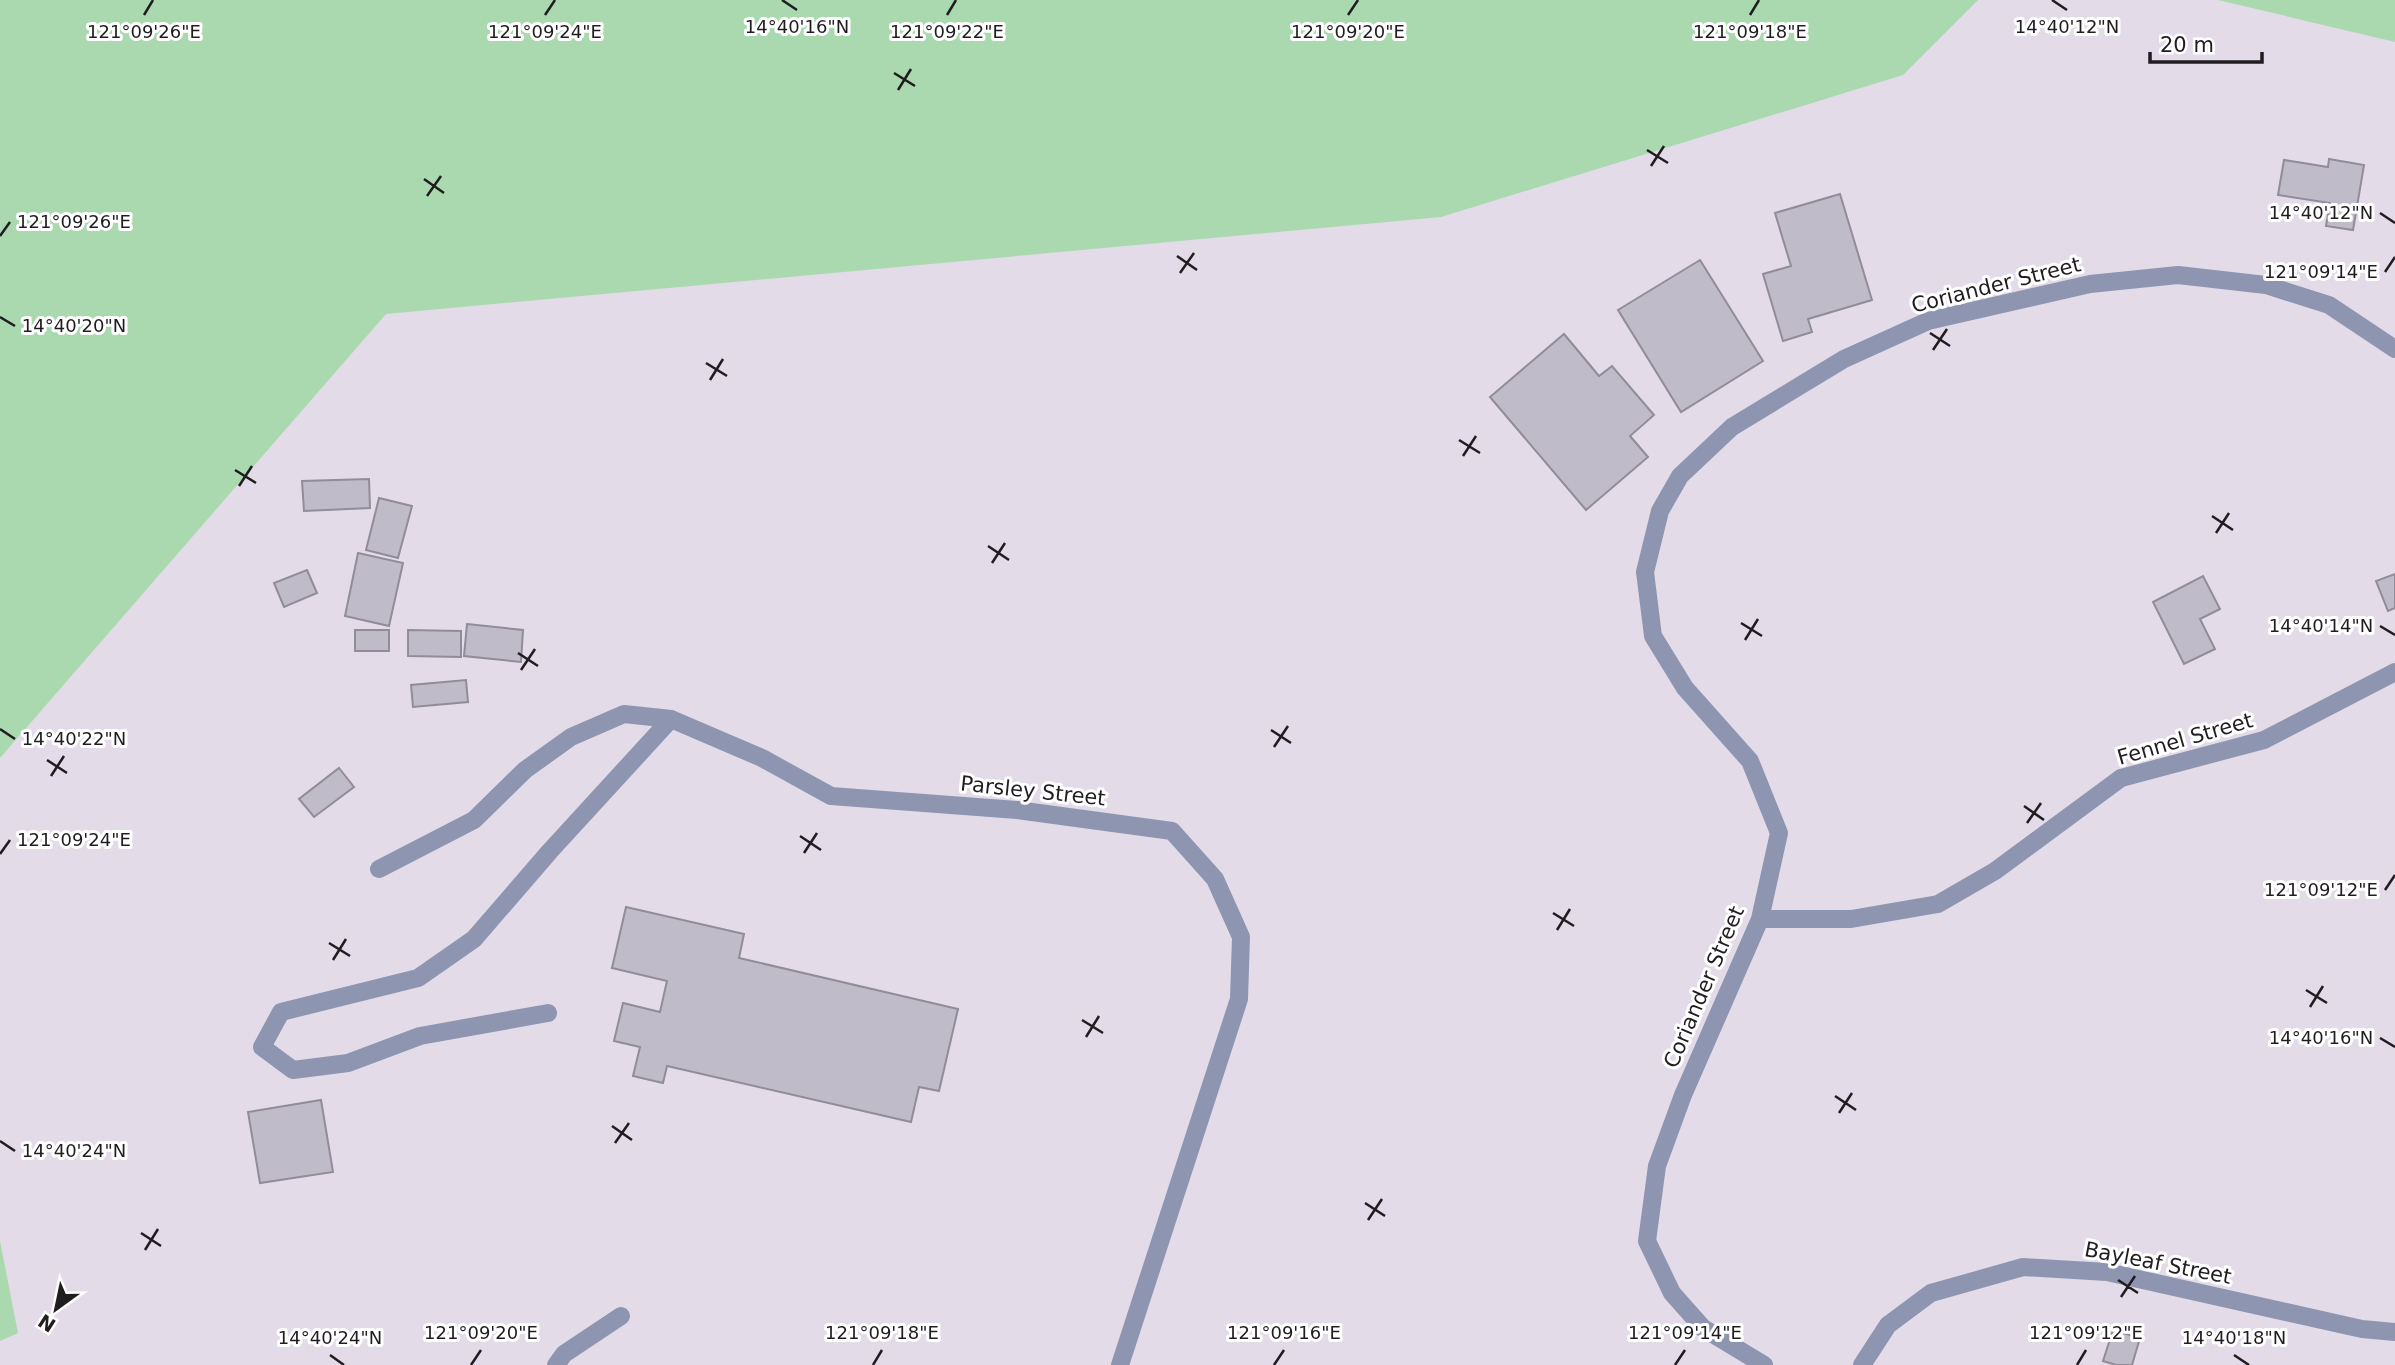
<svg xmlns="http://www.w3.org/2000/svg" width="2395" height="1365" viewBox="0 0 2395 1365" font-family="'DejaVu Sans',sans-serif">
<rect width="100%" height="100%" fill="#e3dbe8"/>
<path fill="#aad9af" d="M0,0H1978L1903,75L1441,217L386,314L0,758Z
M2218,0H2395V42Z
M0,1241L18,1333L0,1341Z"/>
<path fill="#c0bbc8" stroke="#918c99" stroke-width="2" d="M2329,159L2364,165L2353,230L2326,226L2330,203L2278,195L2284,160L2328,167Z
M1840,194L1872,300L1808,319L1812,332L1783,341L1763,274L1791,266L1775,213Z
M1700,260L1763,361L1681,412L1618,310Z
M1564,334L1599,376L1612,366L1654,415L1630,436L1648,457L1586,510L1490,397Z
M369,479L370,508L304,511L302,481Z
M379,498L412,506L398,558L366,550Z
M358,553L403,563L389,626L345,616Z
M307,570L317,593L284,607L274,583Z
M2395,574V608L2388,611L2376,581Z
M2203,576L2220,609L2200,619L2215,649L2184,664L2153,602Z
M467,624L523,630L521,662L464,656Z
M355,630H389V651H355Z
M408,630L461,631V657L408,656Z
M466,680L468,702L413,707L411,685Z
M339,768L354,787L314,817L299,799Z
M626,907L744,934L739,958L958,1009L939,1091L919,1087L911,1122L667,1066L663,1083L633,1076L640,1047L614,1041L623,1003L660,1012L667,981L612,968Z
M321,1100L333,1172L260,1183L248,1112Z
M2113,1330L2140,1338L2132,1365H2116L2103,1361Z"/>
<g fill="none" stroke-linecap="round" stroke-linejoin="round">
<path stroke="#8d95b1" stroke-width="18" d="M379,869L474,820L525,770L571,737L624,714L671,719L762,758L831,796L1017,810L1172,831L1215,879L1241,937L1239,999L1120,1365
M1760,919H1851L1938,904L1995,871L2121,778L2264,740L2395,672
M548,1013L420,1036L348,1063L293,1070L262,1047L281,1012L418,978L474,939L550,851L671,719
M556,1365L564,1354L621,1316
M1764,1365L1703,1328L1672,1293L1647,1241L1657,1166L1683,1095L1760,919L1779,833L1750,761L1685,688L1653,636L1645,572L1660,511L1680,476L1732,427L1844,359L1928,321L2090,284L2178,275L2266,285L2329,305L2395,349
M1862,1365L1888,1325L1931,1293L2023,1267L2107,1272L2362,1329L2395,1332"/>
</g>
<path fill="none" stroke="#201d21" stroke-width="2.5" d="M782,0L797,10M2052,0L2067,10M144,15L153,0M545,15L555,0M947,15L956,0M1348,15L1358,0M1750,15L1759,0M894,73L915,86M898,90L911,69M1647,150L1668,163M1651,166L1664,146M424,179L444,193M427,196L441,176M2380,213L2395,223M0,236L10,222M1177,256L1197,270M2385,272L2395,257M1180,273L1194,253M0,317L15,326M1930,333L1950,346M1933,350L1947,329M706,363L727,376M710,380L723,359M1459,440L1480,453M1463,456L1476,436M235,470L256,483M239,486L252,466M2212,516L2233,530M2216,533L2229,513M988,546L1009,560M992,563L1005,543M1741,623L1762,636M2380,626L2395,635M1745,640L1758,619M518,653L538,666M521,670L535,649M0,729L15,739M1271,730L1291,743M1274,747L1288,726M47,760L67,773M51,776L64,756M2024,806L2044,820M2027,823L2041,803M800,836L821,850M804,853L817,833M0,854L10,840M2385,890L2395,875M1553,913L1574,926M1557,930L1570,909M329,943L350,956M333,960L346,939M2306,990L2327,1003M2310,1007L2323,986M1082,1020L1103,1033M1086,1037L1099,1016M2380,1038L2395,1047M1835,1096L1856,1110M1839,1113L1852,1093M612,1126L632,1140M0,1141L15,1151M615,1143L629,1123M1365,1203L1385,1216M1368,1220L1382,1199M141,1233L161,1246M145,1250L158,1229M2118,1280L2138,1293M2121,1297L2135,1276M330,1355L344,1365M2234,1355L2249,1365M471,1365L481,1350M873,1365L882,1350M1274,1365L1284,1350M1675,1365L1685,1350M2077,1365L2086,1350"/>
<g text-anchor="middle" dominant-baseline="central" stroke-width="6" stroke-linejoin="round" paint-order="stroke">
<g font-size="21" fill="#201d21" stroke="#fff">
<text transform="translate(1996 285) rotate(-14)">Coriander Street</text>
<text transform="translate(2185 739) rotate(-16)">Fennel Street</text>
<text transform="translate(1033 791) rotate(6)">Parsley Street</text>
<text transform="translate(1704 987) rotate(-67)">Coriander Street</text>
<text transform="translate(2158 1263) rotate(11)">Bayleaf Street</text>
</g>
</g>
<g font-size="18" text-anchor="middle" fill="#201d21" stroke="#fff" stroke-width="6" stroke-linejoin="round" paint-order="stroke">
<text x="797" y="33">14°40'16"N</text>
<text x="2067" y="33">14°40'12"N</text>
<text x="545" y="38">121°09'24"E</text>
<text x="947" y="38">121°09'22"E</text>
<text x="144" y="38">121°09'26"E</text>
<text x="1348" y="38">121°09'20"E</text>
<text x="1750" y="38">121°09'18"E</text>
<text x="2321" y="219">14°40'12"N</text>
<text x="74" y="228">121°09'26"E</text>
<text x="2321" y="278">121°09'14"E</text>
<text x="74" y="332">14°40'20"N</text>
<text x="2321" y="632">14°40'14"N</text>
<text x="74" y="745">14°40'22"N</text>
<text x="74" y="846">121°09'24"E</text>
<text x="2321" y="896">121°09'12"E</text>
<text x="2321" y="1044">14°40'16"N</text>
<text x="74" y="1157">14°40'24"N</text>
<text x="481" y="1339">121°09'20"E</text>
<text x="882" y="1339">121°09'18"E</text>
<text x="1284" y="1339">121°09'16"E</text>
<text x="1685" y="1339">121°09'14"E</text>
<text x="2086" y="1339">121°09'12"E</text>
<text x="330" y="1344">14°40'24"N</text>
<text x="2234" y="1344">14°40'18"N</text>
</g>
<g transform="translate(56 1309) rotate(213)" stroke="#ffffff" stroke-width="5" paint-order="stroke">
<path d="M0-5L12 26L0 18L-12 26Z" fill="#201d21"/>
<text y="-10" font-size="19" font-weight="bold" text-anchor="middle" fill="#201d21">N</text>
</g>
<path d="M2150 52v10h112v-10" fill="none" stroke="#201d21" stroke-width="3.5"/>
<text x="2160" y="52" font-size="21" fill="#201d21" stroke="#ffffff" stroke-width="5" paint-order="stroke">20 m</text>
</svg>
